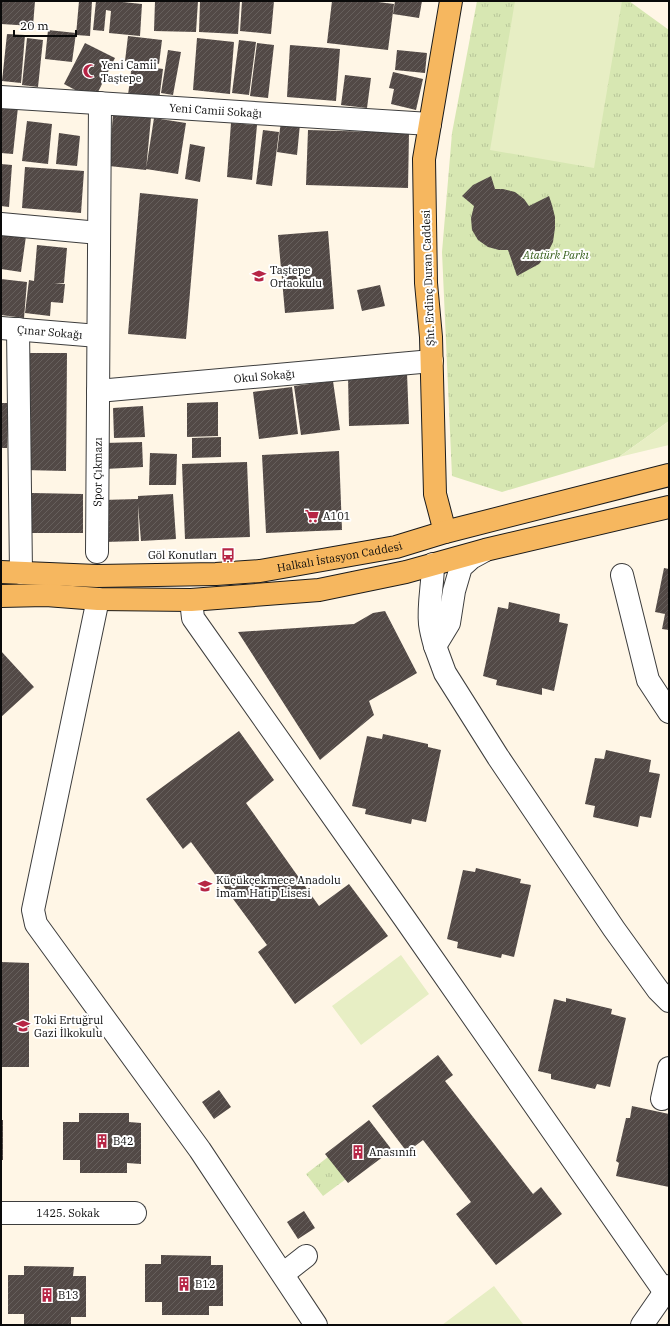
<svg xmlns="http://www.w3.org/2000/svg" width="670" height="1326" viewBox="0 0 670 1326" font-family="'IBM Plex Serif',serif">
<defs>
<pattern id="park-tufts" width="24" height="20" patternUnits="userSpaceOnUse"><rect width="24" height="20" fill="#d7e7b2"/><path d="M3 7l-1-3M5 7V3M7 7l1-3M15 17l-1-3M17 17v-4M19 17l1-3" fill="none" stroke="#b7c598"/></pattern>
<pattern id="building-hatch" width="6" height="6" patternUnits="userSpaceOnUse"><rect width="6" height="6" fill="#524946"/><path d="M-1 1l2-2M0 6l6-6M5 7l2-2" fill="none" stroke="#665f5c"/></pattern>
</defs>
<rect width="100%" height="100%" fill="#fff6e6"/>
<path fill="url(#park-tufts)" d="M477,1H629L669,30V421L619,457L502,492L452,476L442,252L452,133Z
M328,1157L346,1179L323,1196L306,1174Z"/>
<path fill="#e7eec4" d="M515,1H622L594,168L490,150Z
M669,421V445L619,457Z
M401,955L429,994L361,1045L332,1006Z
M494,1286L523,1324L442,1325Z"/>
<path fill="url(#building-hatch)" d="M1,1H35L33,26L1,24Z
M79,1H92L90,36L76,35Z
M96,1H113L142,4L140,36L109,33L111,11L106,10L104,31L93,30Z
M155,1H198L196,32L154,31Z
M200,1H240L238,34L199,32Z
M242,1H274L271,34L240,31Z
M332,1H370L394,4L388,50L327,43Z
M395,1H422L419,18L393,14Z
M48,30L76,33L72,62L45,59Z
M7,34L25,35L21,83L2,81Z
M128,36L162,40L159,64L125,61Z
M27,38L43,40L38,87L22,85Z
M197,38L234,42L230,94L193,90Z
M239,40L256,42L249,95L232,93Z
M85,43L115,58L94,100L64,84Z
M257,43L274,45L268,98L250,96Z
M290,45L340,49L336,101L287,97Z
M168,50L181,52L173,95L161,93Z
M397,50L427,53L425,73L395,70Z
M132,64L163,69L159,100L128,95Z
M393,72L423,79L416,110L391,104L394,89L389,88Z
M345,75L371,78L367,108L341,105Z
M1,105L18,107L13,154L1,153Z
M113,114L151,118L146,170L109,166Z
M154,118L186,123L178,174L146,169Z
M27,121L52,124L48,164L22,161Z
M281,121L300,124L297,155L277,152Z
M231,123L257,125L252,180L227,177Z
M263,130L279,132L272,186L256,184Z
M308,130L409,133L408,188L306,185Z
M59,133L80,136L77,166L56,164Z
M190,144L205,147L200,182L185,179Z
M1,164L12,165L9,207L1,206Z
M25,167L84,171L81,213L22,208Z
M491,176L495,189H503L515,192L524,199L529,206L549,196L552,205L555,217V228L553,242L547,254L539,264L517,276L508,250H499L488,247L478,240L472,230L471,218L474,206L462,196L473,185Z
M140,193L198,199L186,339L128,334Z
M328,231L334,309L285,313L278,235Z
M1,232L26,236L21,272L1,269Z
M37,245L67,248L64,283H54L65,284L63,303L51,302L50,316L25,313L29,280L34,281Z
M1,279L27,282L24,318L1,315Z
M380,285L385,306L362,311L357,290Z
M25,353H67L66,471L24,470Z
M407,373L409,424L349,426L348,375Z
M333,381L340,430L301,435L294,386Z
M292,387L298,434L259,439L253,392Z
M218,402V436L187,437V403Z
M1,403H9L7,448H1Z
M143,406L145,437L114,438L113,408Z
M221,437V457L192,458V438Z
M142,442L143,467L105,469L104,443Z
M339,451L342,530L266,533L262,455Z
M150,453L177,454L176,485H149Z
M247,462L250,537L185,539L182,464Z
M32,493L83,494V533H32Z
M173,494L176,539L141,541L138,505L139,541L104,542L102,500L138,499V496Z
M664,568L669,569V630L662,629L665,614L655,612Z
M509,602L560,614L559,622L568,624L554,691L542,688V695L496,685L497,680L483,676L498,607L508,609Z
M385,611L417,673L369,701L374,715L320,760L238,632L354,624L373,613Z
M1,651L34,687L1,717Z
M239,731L274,780L246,803L319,906L349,884L388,936L295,1004L258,952L267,945L191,842L183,849L146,799Z
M383,734L428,744V747L441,750L426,822L412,819L411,824L365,814L366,809L352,806L367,736L382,739Z
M606,750L651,760L649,772L660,774L651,818L640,816L638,827L593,817L595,806L585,804L595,758L604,759Z
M476,868L521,879L520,883L531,885L514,957L502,954L501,958L457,948L458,942L447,939L463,870L475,872Z
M1,962L29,963V1067H1Z
M566,998L612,1009L611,1014L626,1018L610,1087L597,1084L595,1089L551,1079V1074L538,1071L554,999L566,1002Z
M438,1055L453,1075L445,1081L533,1194L541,1187L562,1214L496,1265L456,1214L471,1202L423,1140L407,1152L372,1106Z
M219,1090L231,1107L214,1119L202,1102Z
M632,1106L669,1114V1187L616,1176L619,1163L616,1161L626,1118H630Z
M79,1113H129V1122L141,1123V1164L127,1163V1173H80V1160H63V1122H79Z
M1,1120H3V1160H1Z
M369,1120L392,1150L348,1183L325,1154Z
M304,1211L315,1228L298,1239L287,1222Z
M161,1255L211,1256V1265H223V1306H209V1315H162V1302H145V1264H161Z
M24,1266L74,1267L73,1276H86V1317H71V1325H24V1314H8V1275H24Z"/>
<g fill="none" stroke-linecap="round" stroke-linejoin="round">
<defs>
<g id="minor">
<path id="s1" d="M1,97L430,124"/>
<path d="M1,224L99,233"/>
<path id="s2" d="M1,328L98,336"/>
<path d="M18,329L21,573"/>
<path id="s3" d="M98,391L432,361"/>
<path id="s4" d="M97,552L100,103"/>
<path d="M433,564C433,584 428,604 430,624C431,632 433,639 435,646L449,623L454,591L461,567L471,558L484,551"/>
<path d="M622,575L648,680L669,712"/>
<path d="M98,599L33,910L36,924L200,1150L316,1325"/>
<path d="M191,600L193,618L405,919L664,1291"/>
<path d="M435,646L445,673L498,757L614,929L658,990L669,1001"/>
<path d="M662,1099L669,1068"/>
<path id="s5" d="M1,1213H135"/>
<path d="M283,1274L306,1256"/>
<path d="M642,1325L669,1286"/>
</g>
<g id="major">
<path d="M445,532L435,494L431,337L426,283L424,159L451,1"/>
<path id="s6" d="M1,572L97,576L216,574L260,571L396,547L445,532L669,475"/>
<path d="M1,596L46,595L98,599L191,600L319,590L406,572L485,550L669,507"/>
</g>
</defs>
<use href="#minor" stroke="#3d3d3d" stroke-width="24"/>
<use href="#major" stroke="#1b1b1b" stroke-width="24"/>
<use href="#minor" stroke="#fff" stroke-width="22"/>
<use href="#major" stroke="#f6b75f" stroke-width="22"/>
</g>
<defs>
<symbol id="mosque-bare" viewBox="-9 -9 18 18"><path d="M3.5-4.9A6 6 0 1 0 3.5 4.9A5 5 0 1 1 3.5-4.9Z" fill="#b62545" stroke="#fff" stroke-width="2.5" paint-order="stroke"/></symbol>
<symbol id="school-bare" viewBox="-9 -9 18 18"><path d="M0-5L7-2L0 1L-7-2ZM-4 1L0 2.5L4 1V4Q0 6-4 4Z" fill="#b62545" stroke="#fff" stroke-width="2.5" paint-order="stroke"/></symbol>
<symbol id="supermarket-bare" viewBox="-9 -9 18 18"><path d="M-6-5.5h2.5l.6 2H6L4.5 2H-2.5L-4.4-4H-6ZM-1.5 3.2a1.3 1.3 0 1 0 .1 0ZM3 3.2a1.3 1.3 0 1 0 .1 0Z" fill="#b62545" stroke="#fff" stroke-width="2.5" paint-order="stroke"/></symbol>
<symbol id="bus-bare" viewBox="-9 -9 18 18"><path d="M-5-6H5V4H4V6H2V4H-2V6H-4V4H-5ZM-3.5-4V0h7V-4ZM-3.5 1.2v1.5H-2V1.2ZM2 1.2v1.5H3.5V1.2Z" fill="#b62545" stroke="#fff" stroke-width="2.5" paint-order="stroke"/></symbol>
<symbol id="building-bare" viewBox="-9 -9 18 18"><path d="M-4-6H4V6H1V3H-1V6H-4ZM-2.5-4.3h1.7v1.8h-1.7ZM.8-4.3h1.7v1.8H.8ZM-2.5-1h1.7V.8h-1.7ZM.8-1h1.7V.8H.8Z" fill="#b62545" stroke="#fff" stroke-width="2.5" paint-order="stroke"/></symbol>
</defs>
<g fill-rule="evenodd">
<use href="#mosque-bare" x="80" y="61" width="20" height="20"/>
<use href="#school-bare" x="249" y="266" width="20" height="20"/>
<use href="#supermarket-bare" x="302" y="506" width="20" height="20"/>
<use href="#bus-bare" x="218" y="545" width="20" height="20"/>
<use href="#school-bare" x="195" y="876" width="20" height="20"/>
<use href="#school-bare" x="13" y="1016" width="20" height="20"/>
<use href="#building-bare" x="92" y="1131" width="20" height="20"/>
<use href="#building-bare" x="348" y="1142" width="20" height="20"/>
<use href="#building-bare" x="174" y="1274" width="20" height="20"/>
<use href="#building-bare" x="37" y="1285" width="20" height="20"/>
</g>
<g text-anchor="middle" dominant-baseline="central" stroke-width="4" stroke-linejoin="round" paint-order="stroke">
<g font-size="11" fill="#0a0a0a" stroke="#fff" text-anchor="start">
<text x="101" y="65">Yeni Camii<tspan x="101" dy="13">Taştepe</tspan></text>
<text x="270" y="270">Taştepe<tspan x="270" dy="13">Ortaokulu</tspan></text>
<text x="323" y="516">A101</text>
<text x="217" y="555" text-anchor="end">Göl Konutları</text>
<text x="216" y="880">Küçükçekmece Anadolu<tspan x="216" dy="13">İmam Hatip Lisesi</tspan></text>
<text x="34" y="1020">Toki Ertuğrul<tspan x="34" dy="13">Gazi İlkokulu</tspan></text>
<text x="113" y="1141">B42</text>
<text x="369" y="1152">Anasınıfı</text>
<text x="195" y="1284">B12</text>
<text x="58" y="1295">B13</text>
</g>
<g font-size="11" fill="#0a0a0a" stroke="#fff">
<text stroke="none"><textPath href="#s1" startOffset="215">Yeni Camii Sokağı</textPath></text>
<text transform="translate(428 278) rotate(-92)">Şht. Erdinç Duran Caddesi</text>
<text stroke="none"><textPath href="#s2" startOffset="49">Çınar Sokağı</textPath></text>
<text stroke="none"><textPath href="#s3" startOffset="167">Okul Sokağı</textPath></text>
<text stroke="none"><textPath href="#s4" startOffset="80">Spor Çıkmazı</textPath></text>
<text stroke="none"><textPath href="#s6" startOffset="340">Halkalı İstasyon Caddesi</textPath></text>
<text stroke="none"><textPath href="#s5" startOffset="67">1425. Sokak</textPath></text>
</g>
<g font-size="11" font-style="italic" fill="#365f1c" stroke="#fff">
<text x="556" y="255">Atatürk Parkı</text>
</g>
</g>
<rect width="670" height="1326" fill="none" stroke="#0a0a0a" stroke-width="4"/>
<path d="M14 30v6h62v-6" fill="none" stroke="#0a0a0a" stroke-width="2"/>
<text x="20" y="30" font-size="12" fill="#0a0a0a" stroke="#ffffff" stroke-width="3" paint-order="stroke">20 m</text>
</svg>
